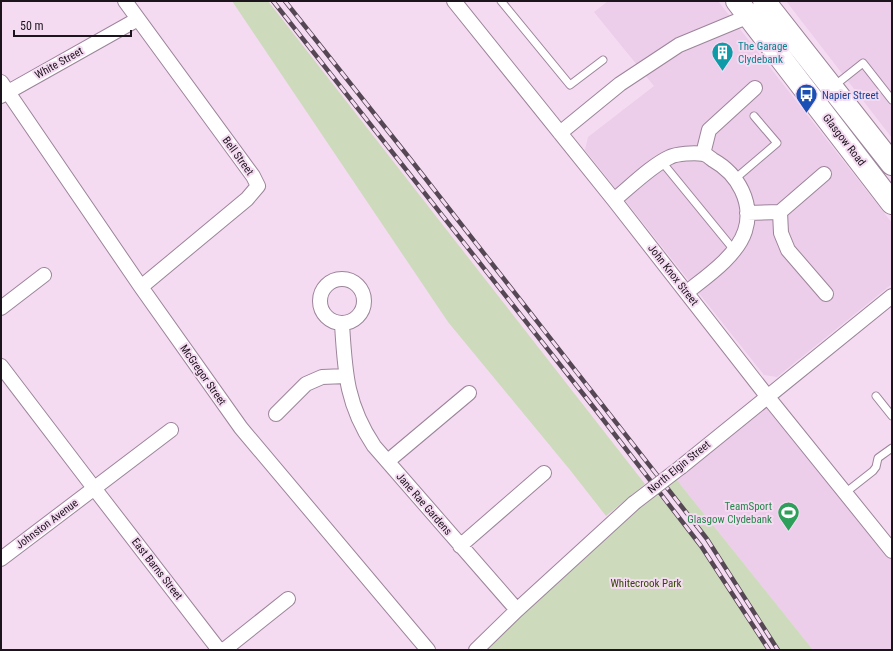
<svg xmlns="http://www.w3.org/2000/svg" width="893" height="651" viewBox="0 0 893 651" font-family="'Roboto Condensed',sans-serif">
<rect width="100%" height="100%" fill="#f5dbf2"/>
<path fill="#eccdea" d="M608,1H718L892,223V284L777,377L764,375L585,150L588,137L654,86L594,12Z
M786,1H892V138Z
M767,396L892,551V650H813L672,474Z"/>
<path fill="#cddbbc" d="M232,1H268L645,484L606,516L570,470L448,322Z
M672,474L813,650H778L707,539L661,482Z
M653,489L701,546L769,650H476Z"/>
<g fill="none" stroke-linecap="round" stroke-linejoin="round">
<defs>
<path id="lane" d="M501,1L570,85L603,60
M834,86L863,63L892,100
M662,162L734,250
M736,178L777,143L754,116
M876,396L892,416
M845,493L873,471L876,467L878,458L892,448"/>
<path id="street" d="M125,1L253,176L258,186L247,199L141,287
M454,1L614,200L767,396L892,551
M1,82L141,287L241,428L428,650
M1,96L138,19
M560,133L620,84L679,45L749,16
M703,154L709,130L755,88
M614,200C630,187 652,165 670,157C676,154 695,152 703,154C706,154 710,158 713,160C738,174 754,203 745,231C737,256 706,277 687,292
M780,212L781,233L788,250L826,294
M747,213L780,212L824,174
M320 301a22 22 0 1 1 44 0a22 22 0 1 1-44 0Z
M1,308L44,275
M342,324C345,372 346,404 374,446L517,610
M1,366L94,488L219,650
M276,414L306,384L322,377L346,376
M388,461L469,393
M681,467L892,296
M460,546L544,473
M1,559L171,430
M224,650L288,599
M476,650L517,610L634,503"/>
<path id="primary" d="M737,1L892,203
M764,1L892,164"/>
</defs>
<use href="#lane" stroke="#9c849a" stroke-width="9"/>
<use href="#street" stroke="#9c849a" stroke-width="16"/>
<use href="#primary" stroke="#9c849a" stroke-width="24"/>
<use href="#lane" stroke="#fff" stroke-width="7"/>
<use href="#street" stroke="#fff" stroke-width="14"/>
<use href="#primary" stroke="#fff" stroke-width="22"/>
<defs>
<path id="rail" d="M273,1L595,409L701,546L769,650
M285,1L411,160L707,539L778,650"/>
</defs>
<use href="#rail" stroke="#554854" stroke-width="4.5"/>
<use href="#rail" stroke="#f5dbf2" stroke-width="3" stroke-dasharray="9" stroke-linecap="butt"/>
<defs>
<path id="street-bridge" d="M634,503L681,467"/>
</defs>
<use href="#street-bridge" stroke="#9c849a" stroke-width="16" stroke-linecap="butt"/>
<use href="#street-bridge" stroke="#fff" stroke-width="14"/>
</g>
<defs>
<symbol id="building-pin" viewBox="-11 -11 22 30"><path d="M0 17L-7.5 6A9.5 9.5 0 1 1 7.5 6Z" fill="#0f9aa8" stroke="#f5dbf2"/><path d="M-4-6H4V6H1V3H-1V6H-4ZM-2.5-4.3h1.7v1.8h-1.7ZM.8-4.3h1.7v1.8H.8ZM-2.5-1h1.7V.8h-1.7ZM.8-1h1.7V.8H.8Z" fill="#fff"/></symbol>
<symbol id="bus-pin" viewBox="-11 -11 22 30"><path d="M0 17L-7.5 6A9.5 9.5 0 1 1 7.5 6Z" fill="#1a4fb4" stroke="#f5dbf2"/><path d="M-5-6H5V4H4V6H2V4H-2V6H-4V4H-5ZM-3.5-4V0h7V-4ZM-3.5 1.2v1.5H-2V1.2ZM2 1.2v1.5H3.5V1.2Z" fill="#fff"/></symbol>
<symbol id="stadium-pin" viewBox="-11 -11 22 30"><path d="M0 17L-7.5 6A9.5 9.5 0 1 1 7.5 6Z" fill="#2e9e5b" stroke="#f5dbf2"/><path d="M0-5a6.5 5 0 1 0 0 10a6.5 5 0 1 0 0-10ZM-3.5-1.8h7v3.6h-7Z" fill="#fff"/></symbol>
</defs>
<g fill-rule="evenodd">
<use href="#building-pin" x="710" y="40" width="25" height="34"/>
<use href="#bus-pin" x="794" y="82" width="25" height="34"/>
<use href="#stadium-pin" x="776" y="500" width="25" height="34"/>
</g>
<g text-anchor="middle" dominant-baseline="central" stroke-width="4" stroke-linejoin="round" paint-order="stroke">
<g font-size="11" fill="#0d838f" stroke="#f5dbf2" text-anchor="start">
<text x="738" y="46">The Garage<tspan x="738" dy="13">Clydebank</tspan></text>
</g>
<g font-size="11" fill="#1c141c" stroke="#f5dbf2">
<text transform="translate(59 63) rotate(-29)">White Street</text>
<text transform="translate(844 140) rotate(52)">Glasgow Road</text>
<text transform="translate(238 156) rotate(54)">Bell Street</text>
<text transform="translate(673 275) rotate(52)">John Knox Street</text>
<text transform="translate(203 375) rotate(55)">McGregor Street</text>
<text transform="translate(679 467) rotate(-39)">North Elgin Street</text>
<text transform="translate(424 504) rotate(49)">Jane Rae Gardens</text>
<text transform="translate(47 524) rotate(-37)">Johnston Avenue</text>
<text transform="translate(157 569) rotate(52)">East Barns Street</text>
</g>
<g font-size="11" fill="#164399" stroke="#f5dbf2" text-anchor="start">
<text x="822" y="95">Napier Street</text>
</g>
<g font-size="11" fill="#27864d" stroke="#f5dbf2" text-anchor="end">
<text x="772" y="506">TeamSport<tspan x="772" dy="13">Glasgow Clydebank</tspan></text>
</g>
<g font-size="11" fill="#344905" stroke="#f5dbf2">
<text x="646" y="583">Whitecrook Park</text>
</g>
</g>
<rect width="893" height="651" fill="none" stroke="#1c141c" stroke-width="4"/>
<path d="M14 30v6h117v-6" fill="none" stroke="#1c141c" stroke-width="2"/>
<text x="20" y="30" font-size="12" fill="#1c141c" stroke="#f5dbf2" stroke-width="3" paint-order="stroke">50 m</text>
</svg>
